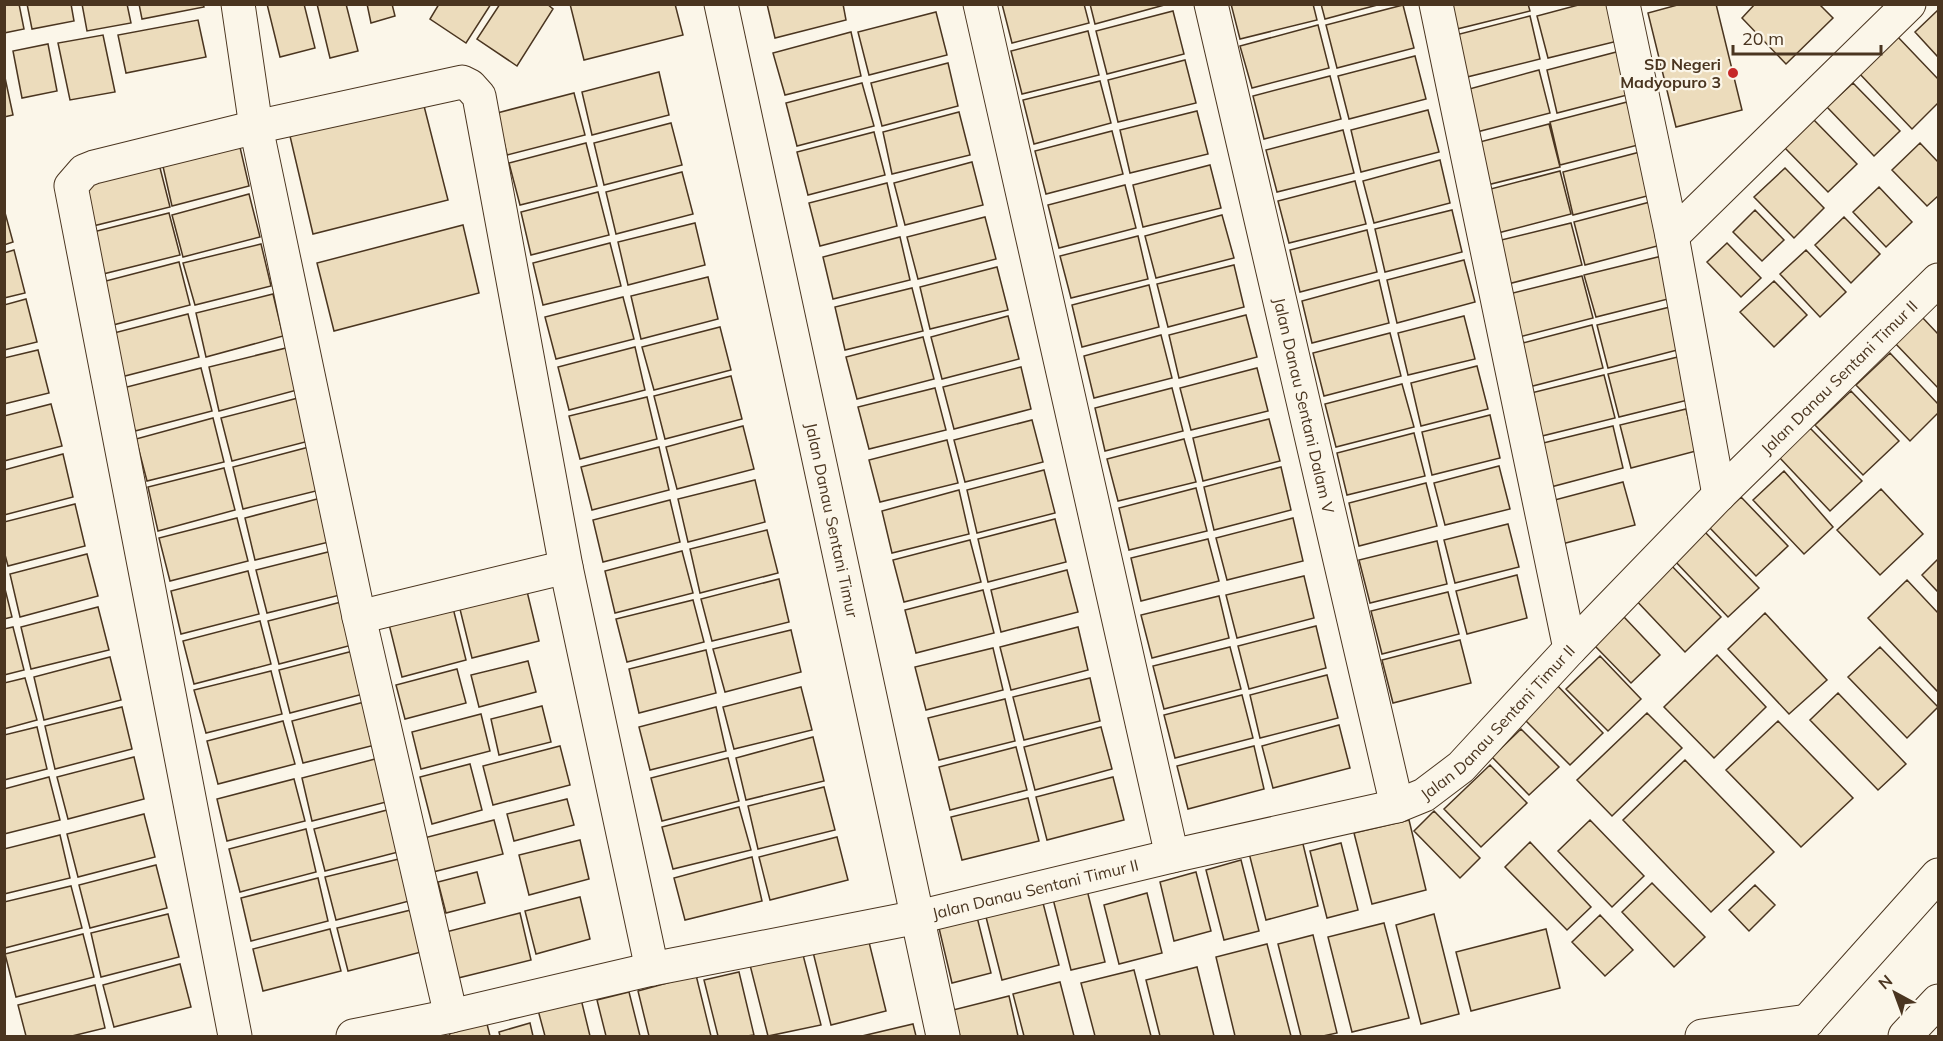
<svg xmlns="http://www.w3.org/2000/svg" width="1943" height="1041" viewBox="0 0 1943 1041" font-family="Mulish,sans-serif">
<rect width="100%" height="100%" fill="#fbf6e9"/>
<path fill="#ecdcbc" stroke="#4a3520" stroke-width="1.5" d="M4,4H19L24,29L4,33Z
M27,4H71L74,21L32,29Z
M82,4H127L131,23L87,31Z
M139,4H203L204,7L142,19Z
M267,4H304L315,48L280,57Z
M317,4H346L358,51L330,58Z
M367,4H392L395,16L371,23Z
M439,4H491L466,43L430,19Z
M500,4H547L553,9L517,66L477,39Z
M570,4H675L683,35L584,60Z
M767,4H843L846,20L775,38Z
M1002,4H1084L1089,23L1012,43Z
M1090,4H1168L1095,24Z
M1231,4H1313L1317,20L1240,39Z
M1321,4H1381L1325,19Z
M1446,4H1528L1530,11L1453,30Z
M1582,4H1617L1626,39L1548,58L1537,16Z
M1681,4H1716L1742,110L1676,127L1648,13Z
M1755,4H1819L1833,18L1786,64L1742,18Z
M1403,5L1414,48L1337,68L1326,25Z
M1938,10V57L1915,32Z
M1173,11L1184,54L1107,74L1096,31Z
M936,12L947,55L869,75L858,32Z
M1530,16L1540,59L1463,78L1452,36Z
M198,20L206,57L126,73L118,35Z
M1318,25L1329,68L1252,88L1240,46Z
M1088,31L1099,75L1022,94L1011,51Z
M851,32L861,76L785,95L773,53Z
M103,35L115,92L70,100L58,43Z
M1896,35L1938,79V103L1912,129L1858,72Z
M48,44L57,91L22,98L13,51Z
M1624,50L1635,93L1557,113L1547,70Z
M1415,56L1426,99L1349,119L1338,76Z
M1185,60L1196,103L1118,122L1108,80Z
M948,63L958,106L882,126L871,83Z
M1539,70L1550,113L1473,133L1462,91Z
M659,72L669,115L592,135L582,92Z
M4,73L13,115L4,117Z
M1330,76L1341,119L1264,139L1253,96Z
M1100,81L1111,123L1034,144L1023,100Z
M862,83L874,126L797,146L786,103Z
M1853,83L1900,131L1874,156L1827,107Z
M574,93L585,135L507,155L497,113Z
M423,102L448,200L313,234L290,136Z
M1627,102L1638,145L1560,165L1550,122Z
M1428,110L1439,152L1361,172L1351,130Z
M1197,111L1208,154L1130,173L1120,130Z
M959,112L970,155L892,174L883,132Z
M1813,119L1857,164L1828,192L1784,147Z
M671,123L682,165L604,185L594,143Z
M1549,124L1560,167L1483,186L1472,144Z
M1343,130L1354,173L1277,192L1266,150Z
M1112,131L1123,174L1046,194L1035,151Z
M874,132L885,175L808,195L797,152Z
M239,143L249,186L172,206L162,162Z
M586,143L597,186L520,205L509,163Z
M1920,143L1938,162V196L1927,206L1892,170Z
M1640,152L1651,195L1573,215L1563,172Z
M1440,160L1450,203L1374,223L1363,181Z
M972,162L983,205L905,225L894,183Z
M159,164L170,207L93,226L82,184Z
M1210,165L1221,208L1143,227L1133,185Z
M1785,168L1824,208L1794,238L1754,197Z
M1560,171L1571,214L1494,234L1483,191Z
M682,172L693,214L616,234L606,192Z
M1355,181L1366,224L1289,243L1278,201Z
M887,183L897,226L820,246L809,203Z
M1125,185L1136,228L1059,248L1048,205Z
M1879,187L1912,222L1886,247L1853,212Z
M598,192L609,235L531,255L521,212Z
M249,194L260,237L183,257L172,215Z
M1650,202L1661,245L1585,265L1574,222Z
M4,209L13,242L4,245Z
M1452,210L1462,252L1385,272L1375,229Z
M1755,210L1784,240L1762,261L1733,232Z
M169,213L180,255L103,274L93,232Z
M1222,215L1234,258L1156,278L1145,236Z
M985,217L996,259L918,279L907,237Z
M1844,217L1880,254L1851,283L1815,245Z
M695,223L705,265L628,285L618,242Z
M1571,223L1582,265L1504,285L1493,242Z
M463,225L479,293L334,331L317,263Z
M1367,230L1377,272L1300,292L1290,250Z
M1138,236L1148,279L1071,298L1060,256Z
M900,237L910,280L833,299L823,257Z
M610,243L621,286L543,305L533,263Z
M1727,243L1761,278L1741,297L1707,262Z
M261,244L271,286L195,305L183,263Z
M14,250L25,293L4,298V253Z
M1806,250L1846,292L1820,317L1780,274Z
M1662,256L1672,298L1596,317L1584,275Z
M1464,260L1475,302L1397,323L1387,280Z
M179,262L190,305L113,325L102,282Z
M1234,265L1244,307L1168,327L1157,284Z
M997,267L1008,310L930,329L920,287Z
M1582,276L1593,318L1515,338L1505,295Z
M708,277L718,319L641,339L631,296Z
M1379,280L1389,323L1312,343L1302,301Z
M1774,281L1807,315L1774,347L1740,312Z
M1149,285L1159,327L1082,347L1072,305Z
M912,288L923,331L845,350L835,307Z
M273,294L283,336L206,357L196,313Z
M623,297L634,339L556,359L545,317Z
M26,299L37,342L4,350V305Z
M1674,306L1685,348L1608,368L1597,325Z
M188,314L199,357L121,377L110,334Z
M1246,315L1257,357L1179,378L1169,335Z
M1008,316L1019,359L942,379L931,337Z
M1464,316L1475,359L1408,375L1398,333Z
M1921,316L1938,334V388L1894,342Z
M1592,325L1603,368L1525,388L1515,345Z
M720,327L731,370L654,390L642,347Z
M1390,333L1401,376L1324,396L1313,353Z
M1161,335L1172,378L1094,398L1084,356Z
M923,337L934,379L857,399L846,357Z
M635,347L645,390L569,410L558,367Z
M286,348L297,390L219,411L209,367Z
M38,350L49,393L4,404V358Z
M1890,353L1938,404V413L1910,441L1856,385Z
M1686,355L1696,398L1619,417L1608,374Z
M1477,366L1488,409L1421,426L1411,383Z
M1021,367L1031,409L954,429L943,387Z
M201,368L212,411L135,431L123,388Z
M1257,368L1268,411L1191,430L1180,388Z
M1604,375L1615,418L1538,437L1527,394Z
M731,376L742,419L665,439L654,396Z
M1402,384L1414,427L1336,447L1325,404Z
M935,388L946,430L869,449L858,407Z
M1172,388L1183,431L1105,451L1095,408Z
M1851,391L1899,441L1863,475L1815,425Z
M647,397L657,439L580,459L569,416Z
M298,398L309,441L232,461L221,418Z
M51,404L62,446L4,461V416Z
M1686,409L1696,451L1631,468L1620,425Z
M1490,415L1500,458L1432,475L1422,432Z
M213,418L224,462L147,481L136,439Z
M1269,419L1280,461L1203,481L1193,438Z
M1032,420L1043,462L965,482L954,440Z
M743,426L754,469L677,489L666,447Z
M1613,426L1623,468L1547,488L1535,445Z
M1810,428L1862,481L1830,511L1779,457Z
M1414,433L1425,476L1347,495L1337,453Z
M1184,439L1196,482L1118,501L1107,459Z
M947,440L958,483L880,502L869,460Z
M309,447L320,490L243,509L233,467Z
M659,447L669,490L592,510L581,467Z
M63,454L73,497L4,515V470Z
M1499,466L1510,509L1445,525L1434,483Z
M1281,467L1291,510L1214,530L1204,487Z
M224,468L235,510L158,531L148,487Z
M1044,470L1055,513L977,533L967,490Z
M1784,471L1833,527L1804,554L1753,500Z
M755,480L765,522L688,542L678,499Z
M1623,482L1635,525L1558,545L1547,502Z
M1426,483L1437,526L1359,546L1349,503Z
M1196,488L1207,531L1129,550L1119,508Z
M1881,489L1923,534L1880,575L1837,530Z
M959,490L969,534L892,553L882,511Z
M1741,497L1788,546L1756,576L1709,527Z
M321,498L333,541L255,560L245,518Z
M670,500L680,542L603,562L593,520Z
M75,504L85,546L8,566L4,551V522Z
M237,518L248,561L170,581L159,538Z
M1293,518L1303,561L1227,580L1216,538Z
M1055,519L1066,562L988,582L978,539Z
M1508,524L1519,567L1455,583L1444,540Z
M767,530L778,573L700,593L690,549Z
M1704,531L1759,588L1728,617L1674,560Z
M1208,539L1219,581L1141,601L1131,558Z
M970,540L981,582L904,602L893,560Z
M1437,541L1447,584L1370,603L1359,560Z
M332,551L344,594L267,613L256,570Z
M682,551L693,593L615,613L605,571Z
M87,554L98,596L20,617L10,574Z
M1938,559V592L1922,575Z
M1668,562L1721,617L1685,652L1632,596Z
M1067,570L1078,612L1001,632L991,590Z
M248,571L259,614L181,634L171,591Z
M1517,575L1527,618L1467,634L1456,591Z
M1304,576L1314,618L1237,638L1226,595Z
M779,579L789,622L712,641L701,599Z
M1907,580L1938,613V692L1868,618Z
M525,583L539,641L472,658L458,601Z
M4,585L12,617L4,619Z
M983,590L994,633L916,653L905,610Z
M1448,592L1459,634L1382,654L1371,611Z
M450,596L466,660L402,677L386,612Z
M1219,596L1229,638L1152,658L1141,615Z
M693,600L704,642L627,662L616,619Z
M345,601L356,644L279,664L268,621Z
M98,607L109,650L31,669L21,627Z
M1765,613L1827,680L1789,714L1728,649Z
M1624,617L1660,655L1631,683L1595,646Z
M260,621L271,664L194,684L183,641Z
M1316,626L1326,668L1249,689L1238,646Z
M13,627L24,670L4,675V629Z
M1078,627L1088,670L1011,690L1000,647Z
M791,630L801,672L725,692L713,649Z
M1460,640L1471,683L1393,703L1382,660Z
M1230,647L1241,689L1164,709L1153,666Z
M1880,647L1938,707L1907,738L1848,677Z
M993,648L1003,690L926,710L915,667Z
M357,650L367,693L290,713L279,670Z
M706,650L716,693L639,713L629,669Z
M1717,655L1766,707L1714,758L1664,707Z
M1600,656L1641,699L1608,731L1566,689Z
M110,657L121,700L44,720L34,677Z
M528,661L536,692L479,707L471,675Z
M457,669L466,703L405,719L396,685Z
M271,671L282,714L206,733L194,690Z
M1327,675L1338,718L1260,738L1250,695Z
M25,678L37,720L4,729V683Z
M1090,678L1100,721L1024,740L1013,697Z
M1553,681L1603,733L1570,765L1519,714Z
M801,687L812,730L734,749L723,707Z
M1838,693L1906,764L1878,790L1810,720Z
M1242,695L1253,738L1175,758L1164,715Z
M1005,699L1015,741L939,760L928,718Z
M368,701L379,744L303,763L292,721Z
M542,706L551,742L499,755L491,719Z
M122,707L132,749L55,769L45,726Z
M716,707L726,751L650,770L639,727Z
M1647,713L1682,748L1612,816L1577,780Z
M481,714L490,751L421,769L412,732Z
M283,721L295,764L218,784L207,741Z
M1778,721L1853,798L1801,847L1726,770Z
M1339,725L1350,768L1273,788L1262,746Z
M37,727L47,769L4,780V735Z
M1101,727L1112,769L1035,790L1024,747Z
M1521,729L1559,767L1529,795L1492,757Z
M813,737L824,781L746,800L736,758Z
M560,746L570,785L493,805L483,766Z
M1254,746L1264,789L1188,809L1177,766Z
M1016,747L1027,790L950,810L939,767Z
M134,757L144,799L68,819L57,777Z
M379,758L390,801L312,821L302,778Z
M728,758L739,801L662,821L651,778Z
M1685,760L1774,852L1711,912L1623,820Z
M470,764L482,810L432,824L420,777Z
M1490,765L1527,803L1481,847L1444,809Z
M49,777L60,820L4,834V789Z
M1113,777L1124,820L1047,840L1036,797Z
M294,779L305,821L227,841L217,799Z
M824,787L835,830L758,849L748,806Z
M1028,798L1039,841L962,860L951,817Z
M567,799L574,825L514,841L507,814Z
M739,807L751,850L673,869L662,827Z
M391,809L402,851L325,871L314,829Z
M1434,811L1480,858L1460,878L1414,831Z
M144,814L155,857L78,877L67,834Z
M494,820L503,854L433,872L424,838Z
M1409,820L1426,890L1372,904L1354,833Z
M1590,820L1644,876L1612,907L1558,851Z
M306,829L316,872L240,892L229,849Z
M60,835L70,878L4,894V849Z
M837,837L848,880L770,900L759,857Z
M580,840L589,879L529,895L519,855Z
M1302,840L1318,906L1266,920L1249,853Z
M1530,842L1591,907L1567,930L1505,867Z
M1341,843L1358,910L1327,918L1310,851Z
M752,857L762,901L685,920L674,878Z
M403,858L413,900L336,920L325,877Z
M1241,860L1259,931L1224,940L1206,870Z
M156,865L167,908L90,928L79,885Z
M477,872L485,903L446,913L438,882Z
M1196,872L1211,931L1174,941L1160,882Z
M318,878L328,921L251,941L241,898Z
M1652,883L1705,937L1674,967L1622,912Z
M1755,885L1775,905L1749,931L1729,910Z
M71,886L82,928L5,948L4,902Z
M1086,886L1105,962L1071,970L1052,895Z
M1147,893L1162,953L1119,964L1104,905Z
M580,897L590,939L536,954L525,911Z
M1043,903L1059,965L1002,980L986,917Z
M415,909L425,951L348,971L337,928Z
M520,913L531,960L454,979L442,933Z
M168,914L179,957L101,977L91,933Z
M1434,914L1459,1014L1421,1024L1396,925Z
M1600,915L1633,950L1605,976L1572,942Z
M977,917L991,973L952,983L939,928Z
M1384,923L1409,1018L1352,1032L1328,937Z
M330,929L341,971L263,991L253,949Z
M1546,929L1560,988L1471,1011L1456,952Z
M83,934L94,977L16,997L5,954Z
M1313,935L1337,1033L1323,1036H1301L1278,944Z
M868,938L886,1011L831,1025L813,952Z
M1267,944L1291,1036H1235L1216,957Z
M801,947L821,1025L768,1036L749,961Z
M180,964L191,1007L114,1027L103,985Z
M1197,967L1214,1036H1160L1146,980Z
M1134,970L1151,1036H1095L1081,983Z
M739,972L754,1035L747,1036H718L704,980Z
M696,975L711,1036H649L638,991Z
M1060,982L1074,1036H1024L1013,994Z
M95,985L105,1028L72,1036H26L18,1005Z
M629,992L640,1036H606L597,1000Z
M1009,996L1018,1036H960L953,1010Z
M581,999L590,1036H545L538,1010Z
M484,1012L490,1036H450L446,1021Z
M530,1023L533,1036H500L499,1032Z
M913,1024L916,1036H862Z"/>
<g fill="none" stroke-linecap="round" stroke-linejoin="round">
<defs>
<g id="street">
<path d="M238,4L256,127L359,617L451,1016"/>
<path id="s1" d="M721,4L943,1036"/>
<path d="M980,4L1172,856"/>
<path id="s2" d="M1211,4L1397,806"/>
<path d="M1436,4L1570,649"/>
<path d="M1623,4L1672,236L1719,495"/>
<path d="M1672,236L1909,4"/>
<path d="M359,617L566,567"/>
<path d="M235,1036L71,186L84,171L94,167L256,127L462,82L470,86L479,96L566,567L652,969"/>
<path id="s3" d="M353,1036L451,1016L652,969L918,917L1172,856L1397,806L1424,795L1461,767L1570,649L1719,495L1938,280"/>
<path d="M1702,1036L1808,1021"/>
</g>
<path id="primary" d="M1794,1036L1938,875
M1905,1036L1938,1001"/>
</defs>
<use href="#street" stroke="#4a3520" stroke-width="35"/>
<use href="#primary" stroke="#4a3520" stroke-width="35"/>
<use href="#street" stroke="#fbf6e9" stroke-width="33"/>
<use href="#primary" stroke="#fbf6e9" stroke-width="33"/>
</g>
<circle fill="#c62828" stroke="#fbf6e9" stroke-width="2" cx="1733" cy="73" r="6"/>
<g text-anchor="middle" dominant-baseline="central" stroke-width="4.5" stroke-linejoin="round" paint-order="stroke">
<g font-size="16" font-weight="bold" fill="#4a3520" stroke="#fbf6e9" text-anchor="end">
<text x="1721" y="64">SD Negeri<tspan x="1721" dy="18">Madyopuro 3</tspan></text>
</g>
<g font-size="16" fill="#4a3520" stroke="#fbf6e9">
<text stroke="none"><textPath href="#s3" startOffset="1688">Jalan Danau Sentani Timur II</textPath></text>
<text stroke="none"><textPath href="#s2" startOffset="412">Jalan Danau Sentani Dalam V</textPath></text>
<text stroke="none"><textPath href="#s1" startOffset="528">Jalan Danau Sentani Timur</textPath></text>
<text stroke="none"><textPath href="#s3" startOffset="1202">Jalan Danau Sentani Timur II</textPath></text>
<text stroke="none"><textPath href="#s3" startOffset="698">Jalan Danau Sentani Timur II</textPath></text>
</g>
</g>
<rect width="1943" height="1041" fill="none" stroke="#4a3520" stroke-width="12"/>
<g transform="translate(1895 993) rotate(319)" stroke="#fbf6e9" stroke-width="4.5" paint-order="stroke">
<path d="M0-4.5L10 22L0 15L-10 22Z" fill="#4a3520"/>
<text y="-9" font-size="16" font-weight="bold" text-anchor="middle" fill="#4a3520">N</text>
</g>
<path d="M1733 45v9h148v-9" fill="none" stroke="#4a3520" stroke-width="3"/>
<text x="1742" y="45" font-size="18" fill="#4a3520" stroke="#fbf6e9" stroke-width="4.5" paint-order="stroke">20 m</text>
</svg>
